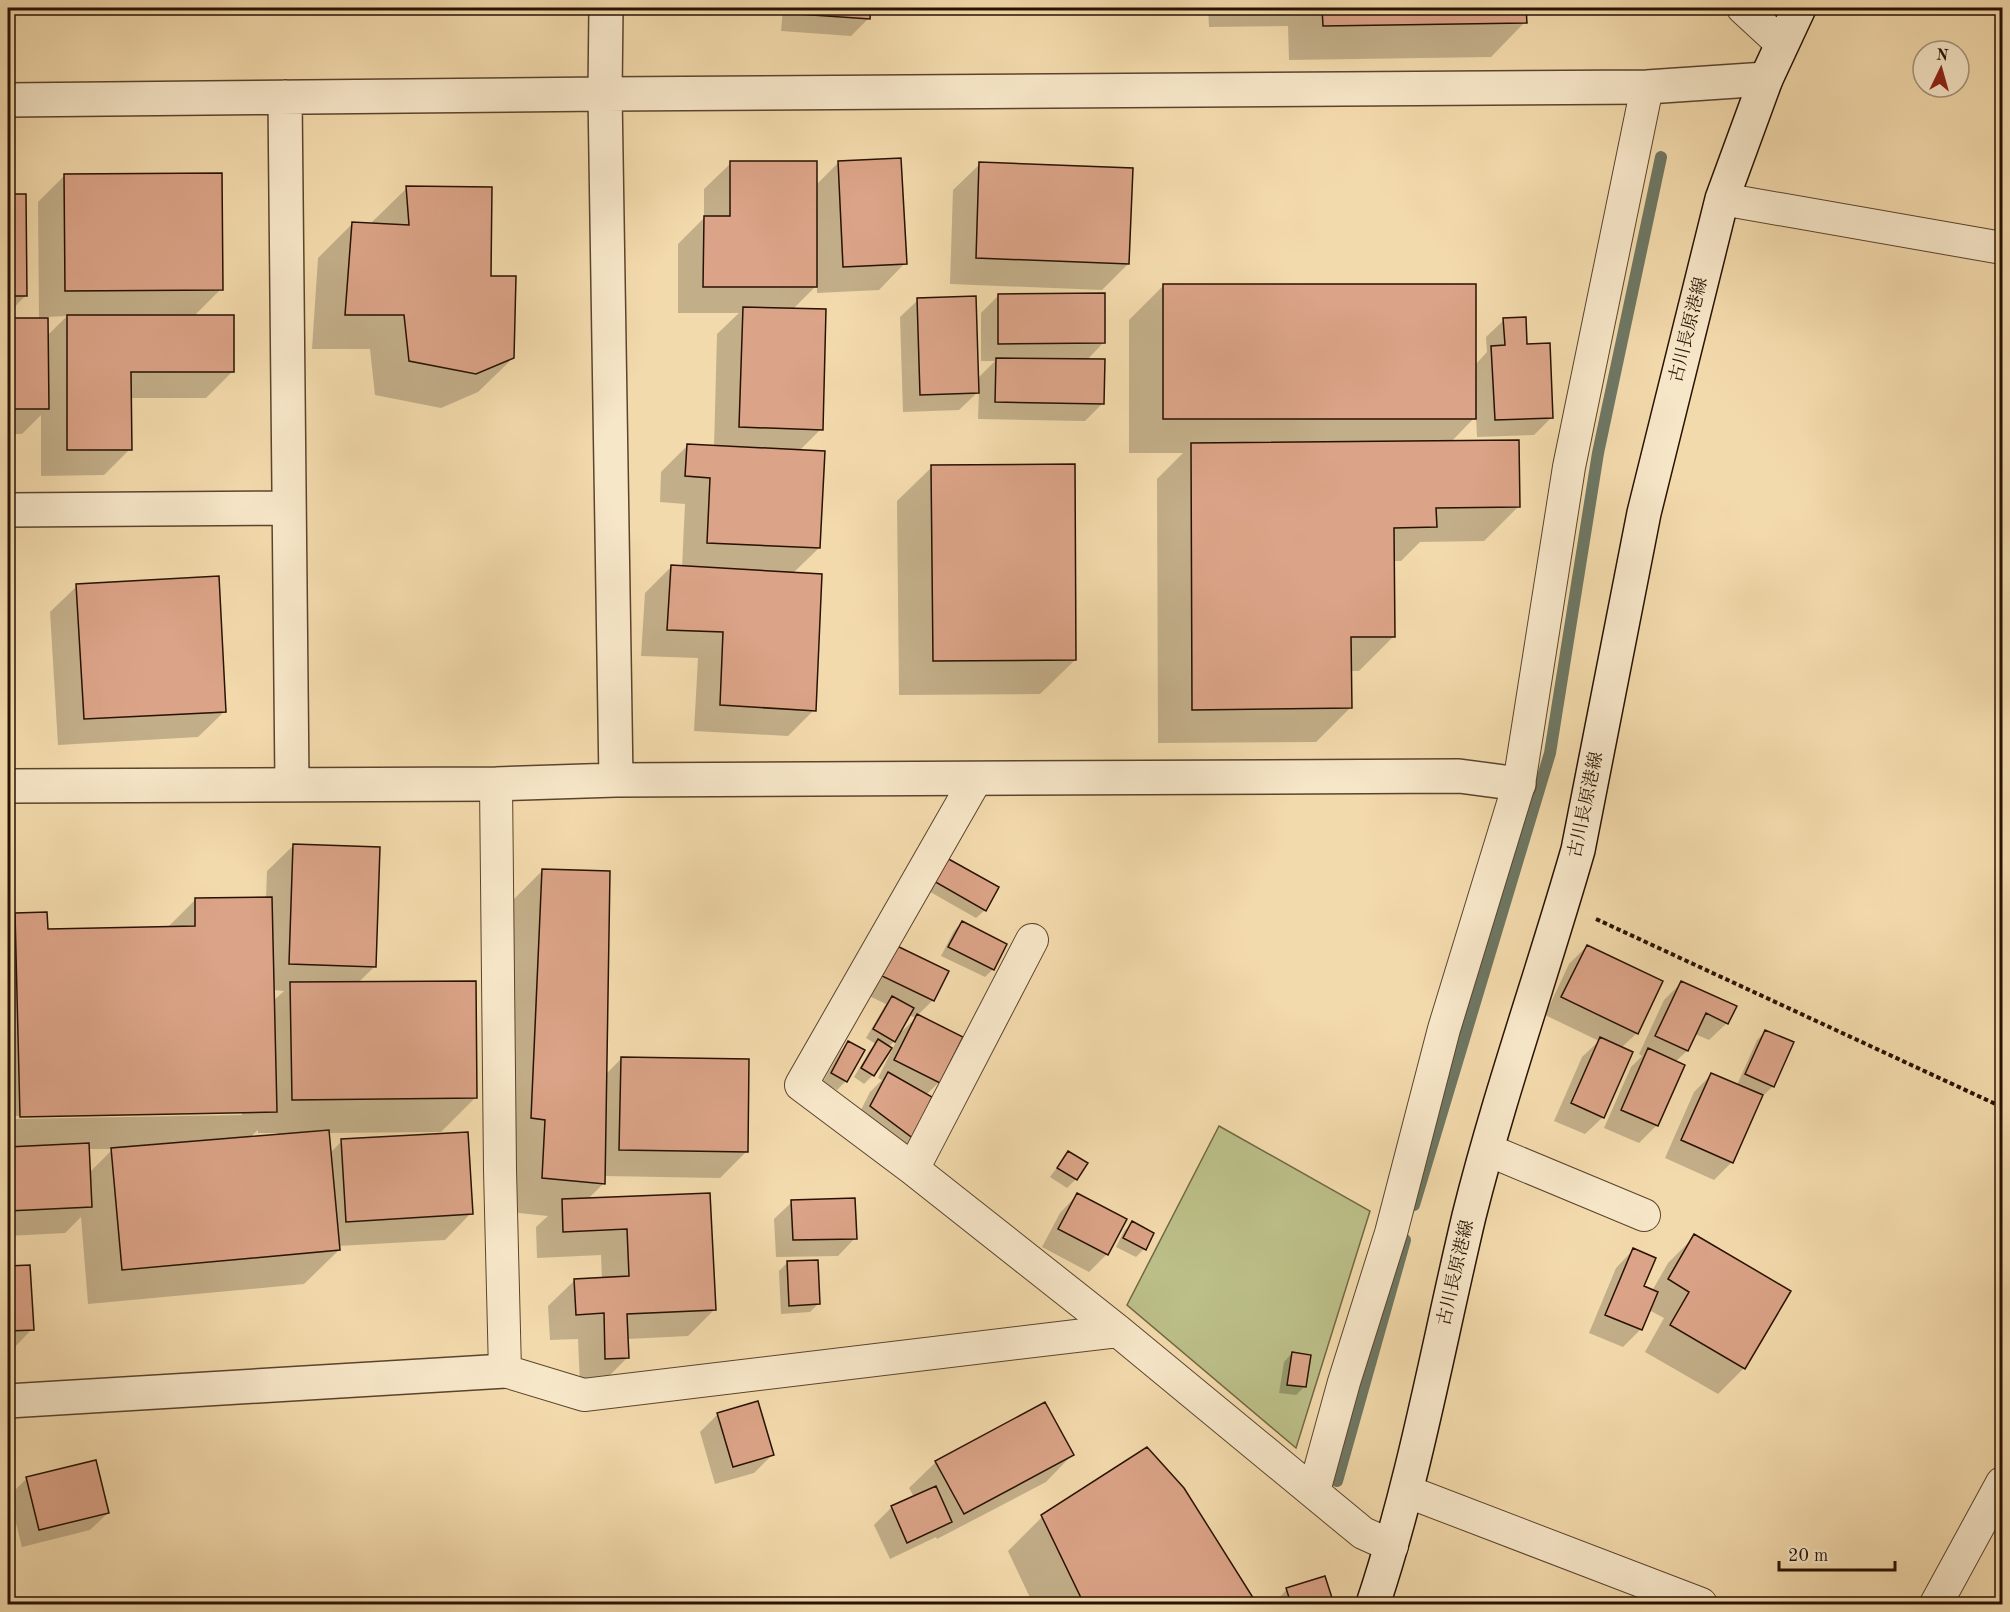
<svg xmlns="http://www.w3.org/2000/svg" width="2010" height="1612" viewBox="0 0 2010 1612" font-family="'Old Standard TT','Noto Serif JP',serif">
<rect width="100%" height="100%" fill="#f3daac"/>
<filter id="stains"><feTurbulence type="fractalNoise" baseFrequency=".00333" numOctaves="4"/><feColorMatrix values="0 0 0 0 .2 0 0 0 0 .09 0 0 0 0 .02 0 0 0 .5 -.17"/></filter>
<radialGradient id="worn" r=".72"><stop offset=".6" stop-color="#630" stop-opacity="0"/><stop offset="1" stop-color="#630" stop-opacity=".3"/></radialGradient>
<path fill="#bcbf88" stroke="#726845" stroke-width="1.5" d="M1219,1126L1370,1211L1296,1448L1127,1305Z"/>
<path fill="#0003" fill-rule="evenodd" d="M783,8H869V18L851,36L781,31Z
M1208,8H1525V22L1491,57L1289,60L1288,26L1209,27Z
M731,163L816,185L838,163L905,263L879,290L817,293V285L792,310L821,429L799,451L819,548L793,573L814,710L788,736L694,731L698,658L641,656L645,593L671,567H682L685,504L660,502L661,472L688,445L714,447L717,334L739,313H678V244L704,218V189Z
M980,164L1128,264L1102,290L950,284L953,190Z
M64,176L221,289L194,316L232,372L206,398H130V449L104,475L41,476V415L22,434H8V319H39L38,202ZM67,316L47,336V317Z
M407,188L490,277L513,358L478,392L441,408L375,395L370,349H312L318,258L352,224L372,225V222Z
M24,195L26,295L8,314V196Z
M1164,285L1475,365L1487,352L1486,337L1504,320L1526,345L1552,417L1534,435L1477,437L1476,416L1450,443L1518,507L1484,541L1420,542L1401,561H1393L1394,636L1359,671H1350V708L1316,742L1158,743L1157,479L1183,453H1129V320Z
M999,295L1103,343L1086,361L1102,404L1085,421L978,419L979,391L959,410L903,412L900,317L918,300L977,379L995,361H981V313Z
M932,467L1075,660L1040,694L899,695L897,501Z
M77,586L225,711L198,737L58,745L50,612Z
M294,845L375,966L358,983L476,1097L441,1132L328,1133L330,1153L342,1141L471,1213L445,1240L338,1246L339,1250L304,1284L88,1304L81,1217L65,1233L8,1236V923L16,914L47,931L167,928L195,900L266,898L267,871ZM273,990L284,991L273,1001ZM242,1112V1115L12,1119V1116ZM258,1130V1133H278V1136L249,1138ZM88,1149H113L89,1173Z
M937,867L985,910L976,918L925,889Z
M542,871L606,1074L622,1058L746,1152L720,1178L604,1176V1183L587,1200L709,1194L714,1310L688,1336L627,1339V1358L601,1384L580,1385L578,1339L550,1340L548,1306L575,1280L602,1279L601,1255L537,1258L536,1227L548,1216L509,1212L508,905Z
M962,922L993,969L985,977L941,956L954,931Z
M1587,946L1637,1033L1621,1048L1603,1117L1585,1134L1554,1121L1582,1057L1599,1041L1545,1015L1569,964Z
M897,947L933,1000L917,1016L939,1082L926,1095L913,1138L896,1155L854,1124L870,1092L882,1080L878,1078L898,1038L888,1047L873,1075L864,1084L854,1077L870,1050L876,1044L866,1038L886,1004L865,994ZM909,1015L916,1018L898,1035Z
M1681,983L1727,1023L1709,1040L1695,1034L1687,1051L1675,1062L1657,1125L1639,1143L1604,1128L1631,1067L1642,1056L1639,1054L1664,1000Z
M1765,1032L1773,1086L1764,1095L1762,1094L1732,1162L1714,1180L1665,1158L1694,1092L1712,1074L1737,1085L1757,1040Z
M849,1043L846,1081L837,1090L823,1082L840,1052Z
M1068,1153L1085,1164L1076,1179L1067,1188L1050,1177Z
M1077,1195L1107,1254L1089,1272L1042,1247L1060,1213Z
M792,1202L855,1238L838,1256L776,1257L774,1219Z
M1132,1223L1144,1249L1136,1257L1116,1247L1124,1231Z
M1695,1236L1744,1368L1718,1394L1645,1352L1664,1318L1649,1310L1641,1329L1623,1347L1589,1333L1616,1268L1633,1250L1642,1287L1652,1291L1668,1263Z
M787,1263L819,1303L810,1312L781,1314L779,1271Z
M28,1266L32,1329L15,1347H8V1268Z
M1292,1353L1305,1386L1296,1395L1279,1393L1284,1362Z
M718,1414L772,1455L754,1473L715,1484L700,1432Z
M1072,1455L1046,1482L937,1539L936,1537L890,1559L874,1525L892,1507L914,1497L909,1488L936,1462Z
M27,1478L108,1513L90,1530L22,1547L9,1496Z
M1183,1488L1255,1604H1033L1008,1551L1042,1517Z
M1287,1589L1331,1601L1327,1604H1281L1279,1598Z"/>
<g fill="none" stroke-linecap="round" stroke-linejoin="round">
<path stroke="#6e7763" stroke-width="12" d="M1414,1205L1550,753L1598,453L1661,157
M1337,1481L1405,1240"/>
</g>
<path fill="#dba387" stroke="#281202" stroke-width="1.5" d="M799,8H871L870,19L798,14Z
M1322,8H1526L1527,23L1323,26Z
M901,158L907,264L843,267L838,161Z
M730,161H817V287H703L704,216H730Z
M979,162L1133,168L1129,264L976,258Z
M222,173L223,290L65,291L64,174Z
M406,186L492,187L491,276H516L514,358L476,374L409,361L404,315H345L352,222L409,225Z
M8,194H26L27,296H8Z
M1163,284H1476V419H1163Z
M1105,293V343L998,344V294Z
M976,296L979,393L920,395L917,298Z
M743,307L826,309L823,430L739,427Z
M67,315H234V372H131L132,450H67Z
M1526,317L1527,344L1550,343L1553,418L1495,420L1491,346L1505,345L1503,318Z
M8,318H48L49,409H8Z
M996,358L1105,359L1104,404L995,402Z
M1519,440L1520,507L1436,508L1437,527L1394,528L1395,637H1351L1352,708L1192,710L1191,443Z
M687,444L825,451L820,548L707,543L710,478L685,476Z
M1075,464L1076,660L933,661L931,465Z
M671,565L822,574L816,711L720,705L723,632L667,630Z
M219,576L226,712L84,719L76,584Z
M293,844L380,847L376,967L289,964Z
M945,857L999,887L986,911L932,880Z
M542,869L610,871L605,1184L542,1178L545,1120L531,1118Z
M272,897L277,1112L20,1117L15,913L47,912L48,929L195,926V898Z
M962,921L1007,944L994,970L948,947Z
M1587,945L1663,981L1638,1034L1561,997Z
M897,946L949,971L934,1001L882,976Z
M476,981L477,1098L292,1100L290,982Z
M1681,981L1737,1006L1728,1024L1706,1013L1688,1051L1655,1036Z
M892,996L914,1008L895,1042L873,1029Z
M917,1014L963,1037L940,1083L894,1060Z
M1765,1030L1794,1042L1774,1087L1745,1074Z
M1600,1037L1633,1052L1604,1118L1571,1103Z
M878,1039L892,1048L874,1076L861,1068Z
M848,1041L865,1050L847,1082L831,1073Z
M1648,1048L1685,1065L1658,1126L1621,1110Z
M621,1057L749,1059L748,1152L619,1150Z
M888,1072L932,1097L914,1139L870,1106Z
M1711,1073L1763,1095L1733,1163L1681,1140Z
M329,1130L340,1250L122,1270L111,1148Z
M468,1132L473,1214L346,1222L341,1139Z
M89,1143L92,1207L8,1211V1147Z
M1068,1151L1088,1163L1077,1180L1057,1168Z
M710,1193L716,1310L627,1314L629,1358L605,1359L604,1313L576,1315L574,1279L629,1276L627,1229L563,1232L562,1199Z
M1077,1193L1127,1219L1108,1255L1058,1229Z
M855,1198L857,1239L793,1240L791,1200Z
M1132,1221L1154,1233L1146,1250L1123,1238Z
M1694,1234L1791,1291L1745,1369L1670,1325L1689,1292L1668,1279Z
M1633,1248L1656,1258L1644,1286L1658,1292L1642,1330L1605,1315Z
M818,1260L820,1304L789,1306L787,1261Z
M30,1265L34,1330L8,1331V1266Z
M1292,1352L1311,1355L1306,1387L1287,1385Z
M758,1401L774,1455L733,1467L717,1413Z
M1045,1402L1074,1455L964,1514L935,1461Z
M1147,1447L1184,1488L1257,1604H1084L1041,1515Z
M96,1460L109,1513L39,1530L26,1477Z
M936,1486L952,1522L907,1543L891,1506Z
M1325,1576L1333,1601L1321,1604H1291L1286,1588Z"/>
<g fill="none" stroke-linecap="round" stroke-linejoin="round">
<defs>
<path id="minor" d="M1743,8L1782,44
M1722,199L2002,248
M976,779L801,1085L913,1169L1118,1331
M496,784L500,1170L505,1371L584,1395L1118,1331L1363,1533L1392,1546
M1488,1150L1644,1215
M913,1169L1032,940
M1314,1491L1344,1382L1391,1233L1444,1029L1519,784L1569,467L1647,87
M1406,1491L1701,1604
M1936,1604L2002,1483"/>
<path id="tertiary" d="M606,8L605,94L616,780
M285,97L292,784
M8,100L605,94L1647,87L1766,79
M8,510L289,508
M8,786L496,784L616,780L1459,776L1519,784
M8,1401L505,1371"/>
<path id="secondary" d="M1373,1604C1415,1478 1438,1346 1469,1216C1500,1092 1543,972 1578,850L1644,513L1722,199L1766,79L1799,8"/>
</defs>
<use href="#minor" stroke="#5b442c" stroke-width="34"/>
<use href="#tertiary" stroke="#5b442c" stroke-width="36"/>
<use href="#secondary" stroke="#281202" stroke-width="36"/>
<path stroke="#281202" stroke-width="4" stroke-dasharray="4.5 3" stroke-linecap="butt" d="M1596,919L2002,1107"/>
<use href="#minor" stroke="#f7e7c9" stroke-width="32"/>
<use href="#tertiary" stroke="#f7e7c9" stroke-width="33"/>
<use href="#secondary" stroke="#f7e7c9" stroke-width="33"/>
</g>
<g text-anchor="middle" dominant-baseline="central" stroke-width="4.5" stroke-linejoin="round" paint-order="stroke">
<g font-size="18" fill="#281202" stroke="#f7e7c9">
<text transform="translate(1689 330) rotate(-76)">古川長原港線</text>
<text transform="translate(1586 805) rotate(-78)">古川長原港線</text>
<text transform="translate(1456 1273) rotate(-77)">古川長原港線</text>
</g>
</g>
<rect width="2010" height="1612" fill="none" stroke="#f3daac" stroke-width="30"/>
<rect x="9" y="9" width="1992" height="1594" fill="none" stroke="#281202" stroke-width="3"/>
<rect x="15" y="15" width="1980" height="1582" fill="none" stroke="#281202" stroke-width="1.5"/>
<g transform="translate(1941 69) rotate(5)"><circle r="28" fill="#f7e7c9" stroke="#a49279" stroke-width="1.5"/>
<path d="M0-4.5L10 22L0 15L-10 22Z" fill="#8f2418"/>
<text y="-9" font-size="16" font-weight="bold" text-anchor="middle" fill="#281202">N</text>
</g>
<path d="M1779 1561v9h116v-9" fill="none" stroke="#281202" stroke-width="3"/>
<text x="1788" y="1561" font-size="18" fill="#281202" stroke="#f7e7c9" stroke-width="4.5" paint-order="stroke">20 m</text>
<rect width="100%" height="100%" filter="url(#stains)"/>
<rect width="100%" height="100%" fill="url(#worn)"/>
</svg>
